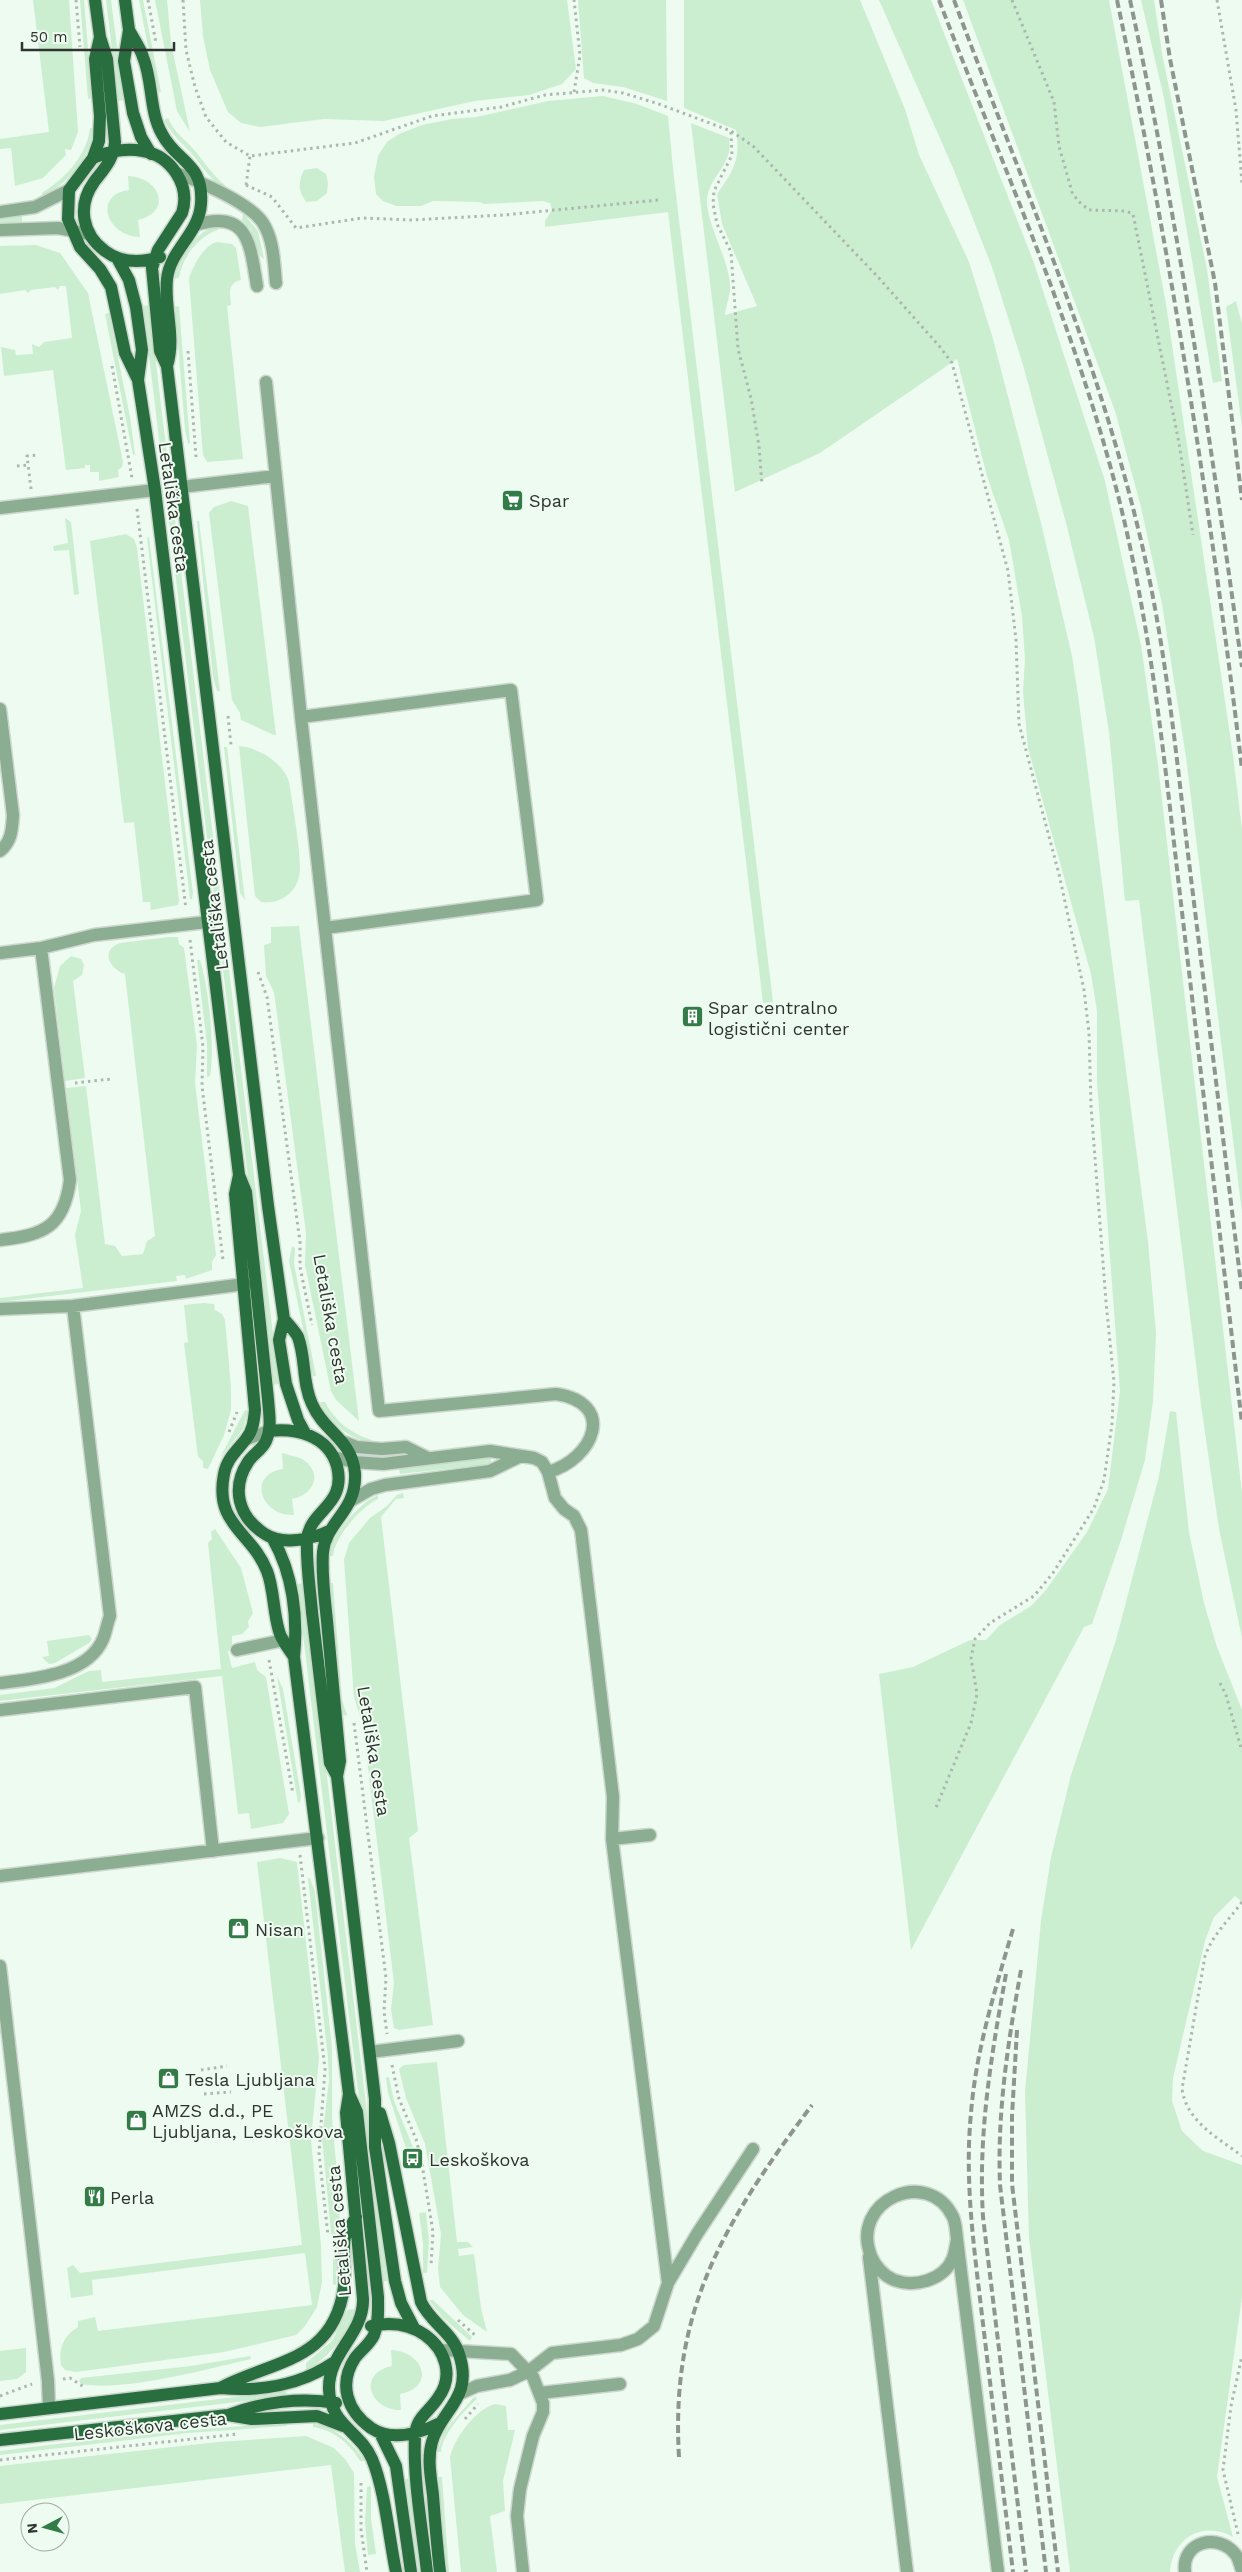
<svg xmlns="http://www.w3.org/2000/svg" width="1242" height="2572" viewBox="0 0 1242 2572" font-family="'Work Sans',sans-serif">
<rect width="100%" height="100%" fill="#eefbf0"/>
<path fill="#cbeed1" d="M33,0H69L78,132L71,150L65,149L66,155L43,178L15,186L11,148L0,149V139L49,132Z
M80,0H84L92,98L88,99Z
M106,0H111L124,100L118,101Z
M139,0H143L161,92L157,93Z
M155,0H167L171,43L190,132L177,111Z
M200,0H567L576,69L562,84L529,95L475,101L384,121L324,119L260,127L241,123L228,112L210,70L203,36Z
M578,0H666L667,101L623,87L593,83L584,78Z
M684,0H860L905,109L919,155L969,262L993,339L1042,527L1072,656L1079,702L1148,1242L1156,1333L1153,1401L1145,1460L1121,1540L1092,1624L1084,1627L911,1950L879,1674L913,1667L970,1640H986L1000,1625L1031,1606L1046,1590L1087,1532L1108,1489L1120,1391L1097,1082V1011L1091,974L1028,748L1023,692L1025,659L1022,616L1009,540L987,476L957,359L820,453L735,492L691,123L729,138C734,164 710,175 707,198C705,221 728,257 730,284C731,294 726,305 725,315L757,306L722,224L717,194C734,170 741,159 736,130L684,108Z
M879,0H931L1034,263L1105,481L1141,645L1158,765L1242,1493V1638L1219,1529L1201,1405L1139,900L1125,901L1109,732L1094,637L1066,523L1023,365L992,267L953,168Z
M963,0H1109L1166,304L1233,755L1242,830V1213L1186,757L1162,604L1141,507L1115,411Z
M1141,0H1154L1163,59L1207,269L1222,381L1213,383L1164,98Z
M603,96L637,104L668,116L674,178L773,1002L763,1003L668,212L545,227V221L552,210L550,203L543,201L484,204L479,202L433,201L421,206H396L383,201L376,194L374,177L378,156L387,142L399,134L422,125L452,119L476,117L548,101Z
M168,118C174,133 186,140 196,152C206,164 212,175 225,185L223,188C209,178 202,166 191,153C181,142 171,134 164,120Z
M90,128H94C92,154 67,186 42,196V193C65,179 87,155 90,128Z
M317,168L326,174L328,183L327,193L317,201L306,202C298,190 298,183 304,170Z
M128,176C159,177 174,211 138,220L140,237C107,236 92,195 129,190Z
M243,213L258,231L264,259L260,256L251,230L242,220Z
M22,216V222L0,224V219Z
M218,226V230C198,236 182,258 179,278L174,279C179,258 195,230 218,226Z
M218,242L232,244L236,248L241,280C227,283 230,293 231,305L227,306L243,459L207,462L203,455L189,279C192,267 205,243 218,242Z
M36,245L60,253L88,293L123,462L122,467L118,470L119,477L99,481V472H90V465H85V468L66,470L53,370L4,376L1,347L15,350L16,355L33,354L32,344L39,347L44,342L72,338L66,286H60L58,290L55,287L31,290L28,293L25,290L0,294V246Z
M1236,301L1242,324V427L1226,307Z
M149,305L279,1384L273,1385L143,306Z
M179,306L190,443L188,444L185,429L175,307Z
M109,313L130,417L135,454L133,455L105,314Z
M231,501L248,506L276,735H274L241,720L240,713L232,700L209,513L214,507Z
M65,518L71,522L79,594L74,595L69,550L54,551L53,546L68,543Z
M197,521H199L220,691H217L213,677Z
M126,534L134,539L137,548L179,900L178,905L151,910L150,902H143L134,822L124,823L90,541Z
M149,537L193,893L192,899H190L147,538Z
M239,746C257,747 284,763 289,782C292,802 303,861 299,877C295,894 278,905 261,902L255,896Z
M224,747H227L245,900L240,893Z
M299,926L359,1421L336,1400L331,1391L305,1265L306,1233L274,992L266,976L264,945L271,943V927Z
M169,937H178L179,944L184,948L197,1045L195,1083L216,1255L212,1262V1270L186,1279L185,1275L176,1276L177,1281L0,1302V1298L83,1288L75,1235L81,1211L66,1088L86,1086L105,1244L115,1246L122,1256L143,1254L147,1241L155,1236L125,974C109,969 100,950 120,943Z
M71,956L81,959L84,965L82,975L73,981L85,1078L65,1081L54,988L60,966Z
M197,960H200C209,989 215,1046 210,1076L207,1077V1044Z
M292,1246L295,1248L294,1264L316,1376H313L289,1261Z
M203,1303L214,1304L215,1310L222,1314L225,1320L231,1387V1410L224,1435L208,1469L203,1468V1461L198,1457L184,1343L188,1342L184,1305Z
M320,1402H325C335,1421 351,1434 372,1440V1443C350,1439 329,1423 320,1402Z
M245,1410L248,1411L243,1429L220,1458Z
M1170,1411L1176,1412L1189,1532L1204,1603L1217,1647L1242,1710V1902L1235,1896L1214,1917L1205,1941L1173,2078L1172,2101L1182,2131L1203,2151L1242,2165V2297L1217,2477L1233,2537C1203,2520 1172,2538 1170,2572H1070L1029,2238L1025,2092L1041,1921L1051,1857L1071,1775L1116,1640L1159,1476Z
M282,1453C288,1455 296,1456 302,1459C324,1473 314,1495 292,1499L294,1515C260,1516 247,1474 283,1469Z
M491,1457V1464L400,1474L399,1468Z
M403,1493L404,1498L396,1499L381,1517L418,1831L409,1838L433,2025L399,2030L394,2028L391,2009L394,1983L363,1726L354,1697L344,1560L349,1543L370,1518L387,1506L397,1495Z
M378,1495V1499C361,1507 335,1536 333,1556H329C330,1536 360,1502 378,1495Z
M215,1529L241,1568L253,1613L248,1621L249,1627L242,1634L232,1636V1644L228,1652L232,1668L255,1662L257,1670L266,1677L289,1814L283,1823L251,1829L249,1813L238,1814L222,1676L0,1701V1695L54,1688L89,1671L101,1670L102,1682L221,1669L208,1543L212,1539L211,1532Z
M304,1583L387,2281L381,2282L297,1584Z
M329,1583H333L342,1700L347,1715L345,1716L342,1713Z
M89,1635L92,1639L89,1643L55,1663L49,1664L42,1657L49,1656L47,1641Z
M277,1676L283,1689L301,1796L300,1802L298,1803Z
M280,1858L297,1862L319,2058L311,2139L321,2245L322,2282L317,2307L305,2326L296,2335L224,2352L76,2372L65,2370L61,2365C58,2349 64,2335 78,2327V2321L95,2317L98,2331L312,2305L305,2253L92,2280L93,2295L71,2298L67,2268L73,2265L80,2273L302,2245L257,1862Z
M308,1878H310L315,1892L332,2047V2119L340,2205L336,2285L333,2284V2253L322,2138L329,2081L328,2058Z
M437,2062L457,2242H468L473,2247L458,2249L459,2256L474,2254L481,2308L487,2332L463,2315L440,2287L438,2269L441,2234L425,2144L406,2098L399,2069L404,2065Z
M389,2077L394,2101L413,2147L406,2148L388,2093L386,2078Z
M426,2212L429,2242L427,2273H423V2243L419,2213Z
M429,2300H433L472,2337L470,2341L443,2318Z
M356,2309C348,2333 329,2358 306,2371V2363L332,2341L347,2310Z
M26,2348V2372L17,2379L0,2381V2351Z
M391,2350C423,2351 437,2387 400,2394L401,2410C369,2410 357,2373 392,2366Z
M250,2356L251,2359C207,2369 124,2392 81,2384L79,2381L81,2378L191,2366Z
M286,2391L287,2396L0,2430V2425Z
M475,2396L477,2399C465,2410 442,2434 441,2452H437L445,2430Z
M495,2404L506,2406L508,2430H515L503,2481L505,2511L490,2516L497,2572H461L450,2457C455,2437 476,2409 495,2404Z
M287,2423V2426L188,2433L0,2455V2451C96,2439 191,2429 287,2423Z
M313,2423C335,2427 352,2442 365,2461H360C350,2444 334,2430 313,2427Z
M306,2436L334,2448L345,2459L354,2473L355,2544L360,2572H345L331,2465L0,2504V2466L218,2442Z
M438,2477H442L449,2572H445Z
M411,2478L422,2572H417L405,2479Z
M371,2486V2519L376,2554L368,2555L365,2523L367,2487Z"/>
<g fill="none" stroke-linecap="round" stroke-linejoin="round">
<defs>
<path id="minor" d="M177,173C200,182 250,203 263,223C274,240 274,264 276,283
M0,212L35,207L69,190
M195,225C249,208 250,245 257,286
M0,230L58,228L89,234
M266,382L301,717L511,690L537,900L325,928L379,1411L556,1394C617,1403 594,1459 548,1472
M181,487L275,476
M0,508L155,490
M0,709L13,815C12,829 12,841 0,851
M301,717L325,928
M0,953L41,948L94,935L207,922
M0,1240C44,1235 64,1227 70,1180L41,948
M0,1309L73,1306L245,1284
M247,1439L269,1431
M344,1442L357,1447L382,1449L406,1447L428,1458
M334,1457L353,1462L383,1464L490,1451L534,1458L542,1462L548,1472L555,1498L564,1509L574,1516L581,1530L613,1797L612,1839L668,2283
M352,1500L371,1489L385,1485L490,1471L521,1456
M237,1650L284,1640
M0,1683C33,1679 88,1675 103,1639C106,1632 107,1624 110,1616L73,1306
M0,1710L195,1687L213,1851
M612,1839L650,1835
M0,1876L318,1838
M0,1966L48,2381L49,2408
M370,2052L458,2041
M957,2239C956,2245 955,2252 953,2258C944,2280 915,2288 894,2280C884,2276 875,2266 871,2256C849,2200 929,2166 953,2217C956,2223 956,2232 957,2239L998,2572
M869,2257L907,2572
M441,2350L511,2354L533,2377L543,2403V2412L533,2436L520,2489L517,2516L523,2572
M540,2393L620,2384
M459,2394L477,2386L510,2380L529,2371L552,2353L621,2345L638,2339L654,2326L668,2283L697,2234L753,2149
M1185,2572C1181,2541 1219,2532 1236,2555C1239,2559 1240,2566 1242,2570"/>
<path id="major" d="M95,0L100,37L107,59L115,142C114,159 103,170 94,182C77,206 82,234 105,251C121,263 141,263 160,257
M125,0L129,30L124,61L133,113L141,137L151,154
M129,30C133,38 140,47 143,57C153,81 149,111 162,134C177,163 204,162 201,204C199,234 170,250 167,279C164,309 176,337 167,366
M100,37L95,59L100,116L99,141L93,158L69,190L68,219L80,247L100,269L111,287L125,353L138,380
M93,158C109,151 126,148 143,151C171,156 191,185 182,213L158,250L152,268L160,351L167,366L268,1206L284,1319L279,1340L286,1384L298,1420L305,1433
M117,258L129,280L136,307L142,350L138,380L155,490L239,1175L246,1192L268,1399C269,1413 272,1428 266,1441C262,1450 253,1454 248,1462C231,1488 238,1517 265,1534C283,1546 313,1539 331,1530
M239,1175L235,1194L255,1410C254,1420 253,1431 246,1439C237,1451 227,1458 224,1474C214,1525 251,1531 267,1571C274,1589 273,1611 279,1631C281,1640 289,1649 294,1657
M284,1319C288,1324 295,1331 298,1337C306,1358 302,1383 312,1404C324,1432 352,1439 355,1473C357,1512 326,1521 323,1552C321,1578 326,1606 328,1632C332,1675 336,1718 340,1761L337,1776L375,2099V2147L395,2281L401,2303L414,2328
M269,1431C296,1428 328,1435 337,1466C347,1506 309,1510 307,1540C306,1564 310,1588 312,1612C318,1662 324,1713 330,1763L337,1776
M273,1539C293,1574 298,1617 294,1657L349,2094L346,2113L363,2299C364,2334 328,2353 329,2389C330,2425 360,2431 372,2459C385,2490 389,2538 396,2572
M349,2094L357,2112L378,2297C378,2310 379,2323 374,2335C370,2344 361,2350 355,2358C338,2384 347,2411 371,2428C392,2442 420,2433 440,2423
M380,2113L389,2143L421,2302C430,2322 453,2333 459,2354C474,2399 441,2409 432,2442C427,2459 431,2478 433,2495C435,2521 437,2546 440,2572
M371,2326C390,2322 409,2324 425,2335C446,2350 454,2377 438,2398C429,2412 416,2417 415,2436C413,2480 422,2527 427,2572
M222,2387C275,2360 334,2361 344,2287C346,2271 342,2253 345,2237C347,2231 353,2223 356,2217
M0,2414L221,2388C260,2392 300,2385 333,2363
M228,2415L252,2419L317,2416L343,2426
M380,2433L396,2466L411,2572
M0,2440L228,2415C262,2402 301,2397 336,2403"/>
</defs>
<use href="#minor" stroke="#ccd7cd" stroke-width="15"/>
<use href="#major" stroke="#ccd7cd" stroke-width="15"/>
<path stroke="#acb7ae" stroke-width="3" stroke-dasharray="2.5 4" stroke-linecap="butt" d="M76,0L80,47
M148,0L156,43
M183,0L186,50L195,87L206,117L226,142L250,156L355,143L432,116L501,107L545,95L603,90L623,93L656,103L731,131L753,146L878,277L940,347L952,363L1008,571L1016,640L1019,724L1059,874L1084,990L1089,1033L1091,1106L1106,1302L1114,1382L1112,1424L1104,1480L1094,1508L1053,1573L1034,1596L990,1623L975,1639L971,1658L977,1694L971,1723L935,1810
M1012,0L1054,102L1059,146L1072,192L1078,201L1089,210L1126,211L1133,214L1179,443L1193,535
M1217,0L1236,110L1242,183
M574,92L580,55L574,0
M731,132L732,155L714,191L713,204L717,224L731,252L738,349L751,398L759,446L762,485
M246,185L272,197L296,228L362,218L412,220L503,215L659,200
M246,185L250,156
M188,351L196,457
M112,366L132,478
M17,466L28,465
M31,489L27,456L38,455
M137,509L186,909
M228,716L231,745
M190,940L203,1047L202,1086L223,1260
M258,972L267,997L300,1242V1267L312,1325
M75,1083L111,1079
M229,1432L237,1412
M269,1660L293,1794
M1220,1683L1226,1695L1242,1751
M354,1723L386,1978L384,2011L387,2034
M300,1855L325,2069L319,2153L328,2236
M1242,1902C1229,1920 1213,1934 1205,1956L1182,2089C1187,2122 1217,2137 1242,2156
M392,2065L399,2099L416,2139L421,2158L433,2232L431,2265
M201,2070L227,2066
M204,2094L231,2092
M408,2159L421,2158
M458,2320L476,2336
M63,2379L70,2378L84,2387
M0,2396L32,2384
M465,2419L478,2404
M0,2460L238,2434
M361,2483V2529L367,2572
M1238,2534L1223,2470L1231,2406L1242,2356"/>
<use href="#minor" stroke="#8bad91" stroke-width="12"/>
<use href="#major" stroke="#296e3e" stroke-width="12"/>
<path stroke="#8d958e" stroke-width="4" stroke-dasharray="8 4" stroke-linecap="butt" d="M939,0C1006,176 1086,350 1127,533C1155,658 1167,785 1182,912C1202,1082 1222,1252 1242,1423
M954,0C1018,173 1093,344 1137,524C1164,632 1175,744 1188,854C1206,1000 1224,1146 1242,1292
M1117,0C1171,254 1211,512 1242,769
M1130,0C1178,221 1211,443 1242,667
M1161,0L1170,59L1215,283L1242,500
M1013,1929C995,1990 976,2050 971,2113C964,2184 975,2254 983,2324C993,2407 1003,2489 1013,2572
M1021,1970C1008,2042 997,2112 1000,2185L1046,2572
M1006,1974C991,2057 978,2133 983,2217L1026,2572
M1017,2030L1012,2116V2184L1058,2572
M679,2457C670,2308 726,2220 812,2105"/>
</g>
<defs>
<symbol id="supermarket-square" viewBox="-11 -11 22 22"><rect x="-9" y="-9" width="18" height="18" rx="4" fill="#337b47" stroke="#eefbf0"/><path d="M-6-5.5h2.5l.6 2H6L4.5 2H-2.5L-4.4-4H-6ZM-1.5 3.2a1.3 1.3 0 1 0 .1 0ZM3 3.2a1.3 1.3 0 1 0 .1 0Z" fill="#fff"/></symbol>
<symbol id="building-square" viewBox="-11 -11 22 22"><rect x="-9" y="-9" width="18" height="18" rx="4" fill="#337b47" stroke="#eefbf0"/><path d="M-4-6H4V6H1V3H-1V6H-4ZM-2.5-4.3h1.7v1.8h-1.7ZM.8-4.3h1.7v1.8H.8ZM-2.5-1h1.7V.8h-1.7ZM.8-1h1.7V.8H.8Z" fill="#fff"/></symbol>
<symbol id="shop-square" viewBox="-11 -11 22 22"><rect x="-9" y="-9" width="18" height="18" rx="4" fill="#337b47" stroke="#eefbf0"/><path d="M-5-2.5h2.3a2.7 3.5 0 0 1 5.4 0H5L5.5 6h-11ZM-1.5-2.5h3a1.5 2.3 0 0 0-3 0Z" fill="#fff"/></symbol>
<symbol id="bus-square" viewBox="-11 -11 22 22"><rect x="-9" y="-9" width="18" height="18" rx="4" fill="#337b47" stroke="#eefbf0"/><path d="M-5-6H5V4H4V6H2V4H-2V6H-4V4H-5ZM-3.5-4V0h7V-4ZM-3.5 1.2v1.5H-2V1.2ZM2 1.2v1.5H3.5V1.2Z" fill="#fff"/></symbol>
<symbol id="restaurant-square" viewBox="-11 -11 22 22"><rect x="-9" y="-9" width="18" height="18" rx="4" fill="#337b47" stroke="#eefbf0"/><path d="M-5-6h1v4h1v-4h1v4h1v-4h1v5L-1.5 .5V6h-2V.5L-5-1ZM5-6V6H3V1.5H1.5Q1.5-4 5-6Z" fill="#fff"/></symbol>
</defs>
<g fill-rule="evenodd">
<use href="#supermarket-square" x="500" y="488" width="25" height="25"/>
<use href="#building-square" x="680" y="1004" width="25" height="25"/>
<use href="#shop-square" x="226" y="1916" width="25" height="25"/>
<use href="#shop-square" x="156" y="2066" width="25" height="25"/>
<use href="#shop-square" x="124" y="2108" width="25" height="25"/>
<use href="#bus-square" x="400" y="2146" width="25" height="25"/>
<use href="#restaurant-square" x="82" y="2184" width="25" height="25"/>
</g>
<g text-anchor="middle" dominant-baseline="central" stroke-width="4" stroke-linejoin="round" paint-order="stroke">
<g font-size="18" fill="#2f3430" stroke="#eefbf0" text-anchor="start">
<text x="529" y="500">Spar</text>
<text x="708" y="1007">Spar centralno<tspan x="708" dy="21">logistični center</tspan></text>
<text x="255" y="1929">Nisan</text>
<text x="185" y="2079">Tesla Ljubljana</text>
<text x="152" y="2110">AMZS d.d., PE<tspan x="152" dy="21">Ljubljana, Leskoškova</tspan></text>
<text x="429" y="2159">Leskoškova</text>
<text x="110" y="2197">Perla</text>
</g>
<g font-size="18" fill="#2f3430" stroke="#eefbf0">
<text transform="translate(174 507) rotate(82)">Letališka cesta</text>
<text transform="translate(214 905) rotate(-97)">Letališka cesta</text>
<text transform="translate(331 1319) rotate(80)">Letališka cesta</text>
<text transform="translate(374 1751) rotate(81)">Letališka cesta</text>
<text transform="translate(339 2231) rotate(-95)">Letališka cesta</text>
<text transform="translate(150 2426) rotate(-6)">Leskoškova cesta</text>
</g>
</g>
<g transform="translate(45 2527) rotate(264)"><circle r="24" fill="#eefbf0" stroke="#a2aba3"/>
<path d="M0-4L9 19L0 12L-9 19Z" fill="#337b47"/>
<text y="-8" font-size="14" font-weight="bold" text-anchor="middle" fill="#2f3430">N</text>
</g>
<path d="M22 42v8h152v-8" fill="none" stroke="#2f3430" stroke-width="2.5"/>
<text x="30" y="42" font-size="15" fill="#2f3430" stroke="#eefbf0" stroke-width="4" paint-order="stroke">50 m</text>
</svg>
